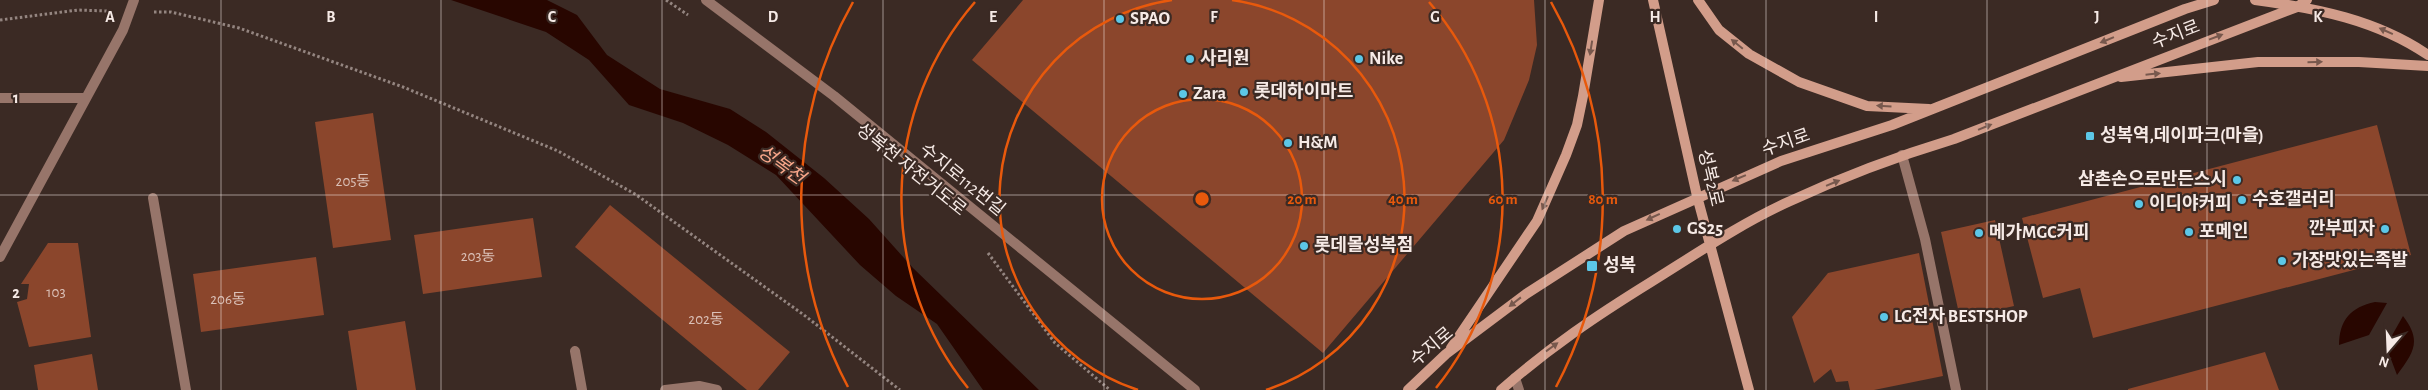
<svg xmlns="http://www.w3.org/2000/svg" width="2428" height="390" viewBox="0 0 2428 390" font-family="'Alegreya Sans','Noto Sans KR',sans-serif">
<rect width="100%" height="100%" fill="#3b2a24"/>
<path fill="#280600" d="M451,0H547L577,15L607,55L660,89L730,109L766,132L824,178L869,219L913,268L1039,390H983L937,324L896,296L860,265L776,175L728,145L683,123L629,105L589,60L546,32Z
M2375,302L2387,303L2369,335L2339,345C2339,320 2351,307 2375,302Z
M2403,316C2422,341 2414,352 2397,375L2386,346Z"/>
<path fill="#8b462c" d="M1023,0H1534L1537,45L1529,80L1504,140L1323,353L972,60Z
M373,113L391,240L333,248L315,122Z
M2377,125L2411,255L2093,338L2080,288L2043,298L2022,218Z
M610,205L790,352L758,390H747L575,247Z
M533,218L542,277L423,294L414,235Z
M1995,220L2014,306L1960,318L1941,232Z
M48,243H78L91,337L29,347L17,302L27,299L29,284H21Z
M1919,253L1943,376L1874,390H1850L1848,381L1836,382L1831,369L1814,383L1792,317L1828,273Z
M316,257L324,315L201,332L193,274Z
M405,321L416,390H357L348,331Z
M2265,352L2279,390H2128V389Z
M92,354L98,390H38L34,365Z"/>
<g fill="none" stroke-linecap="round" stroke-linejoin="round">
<path stroke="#948580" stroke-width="3" stroke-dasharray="2.5 2.5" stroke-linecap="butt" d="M666,0L688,15
M154,12H171L239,28L403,87L558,151L635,194L804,315L900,390
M0,20L78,10L108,11
M988,253L1055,343L1110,390"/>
<path stroke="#97756a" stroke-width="10" d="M1902,155L1925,239L1956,390
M153,198L186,390
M575,351L582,390
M665,390L699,386L717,390"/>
<path stroke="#97756a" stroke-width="10" d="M706,0L834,96L1195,390
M0,98H86
M0,257L123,30L134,0
M1515,378L1519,390"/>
<path stroke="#d29d8a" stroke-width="10" d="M1653,0L1697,196L1749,390
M1698,0L1719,30L1749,54L1799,82L1867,106L1929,109
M2255,0C2316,8 2377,20 2428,55
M2121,77L2258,62H2359L2428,66
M1451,348L1537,221L1566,155L1577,125L1583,96L1599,0
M1408,390L1446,354L1526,294L1624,231L1781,161L1892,125L2185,9L2214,0
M1501,390C1550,347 1596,316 1651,282C1696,254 1740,224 1788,202C1842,177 1898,156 1954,139L2297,7L2307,0"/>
</g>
<defs><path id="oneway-solid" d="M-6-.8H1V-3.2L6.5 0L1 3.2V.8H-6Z" transform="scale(1.25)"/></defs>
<g fill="#77584d">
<use href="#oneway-solid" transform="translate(2386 31) rotate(-156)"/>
<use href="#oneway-solid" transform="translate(2216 37) rotate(-21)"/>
<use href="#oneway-solid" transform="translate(2107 40) rotate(158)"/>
<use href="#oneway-solid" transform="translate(1737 44) rotate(-141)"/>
<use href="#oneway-solid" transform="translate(1591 48) rotate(99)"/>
<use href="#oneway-solid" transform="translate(2315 62) rotate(-1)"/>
<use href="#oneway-solid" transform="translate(2153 74) rotate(-6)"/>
<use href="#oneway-solid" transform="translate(1884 106) rotate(-177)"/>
<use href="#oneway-solid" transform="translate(1985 127) rotate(-22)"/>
<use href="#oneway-solid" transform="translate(1739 178) rotate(157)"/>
<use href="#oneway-solid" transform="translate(1833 183) rotate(-22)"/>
<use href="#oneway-solid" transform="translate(1545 203) rotate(114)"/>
<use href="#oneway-solid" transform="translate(1653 217) rotate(155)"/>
<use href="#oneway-solid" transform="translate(1515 302) rotate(142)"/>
<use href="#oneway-solid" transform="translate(1552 347) rotate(-36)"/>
</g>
<path fill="none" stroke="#f6eae6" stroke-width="1" stroke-opacity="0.55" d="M221,0V390M441,0V390M662,0V390M883,0V390M1104,0V390M1324,0V390M1545,0V390M1766,0V390M1987,0V390M2207,0V390M0,195H2428"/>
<g fill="none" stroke="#e8590c" stroke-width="2.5">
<circle cx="1202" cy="199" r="100"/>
<path d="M1138 390A201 201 0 0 1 1172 0M1232 0A201 201 0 0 1 1266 390"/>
<path d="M968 388A301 301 0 0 1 975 2M1429 2A301 301 0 0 1 1436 388"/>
<path d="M848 387A401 401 0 0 1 853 2M1551 2A401 401 0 0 1 1556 387"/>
</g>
<g fill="#5cc7e7" stroke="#3b2a24" stroke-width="2">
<circle cx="1120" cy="19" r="5"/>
<circle cx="1190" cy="59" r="5"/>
<circle cx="1359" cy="59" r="5"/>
<circle cx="1244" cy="92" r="5"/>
<circle cx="1183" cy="94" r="5"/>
<rect x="2085" y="131" width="10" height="10" rx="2.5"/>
<circle cx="1288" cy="143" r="5"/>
<circle cx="2237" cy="180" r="5"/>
<circle cx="2242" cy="200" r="5"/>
<circle cx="2139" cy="204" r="5"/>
<circle cx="1677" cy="229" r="5"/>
<circle cx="2385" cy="229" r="5"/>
<circle cx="2189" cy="232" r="5"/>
<circle cx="1979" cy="233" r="5"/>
<circle cx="1304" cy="246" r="5"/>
<circle cx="2282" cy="261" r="5"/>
<rect x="1586" y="260" width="12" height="12" rx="2.5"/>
<circle cx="1884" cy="317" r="5"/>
</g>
<g text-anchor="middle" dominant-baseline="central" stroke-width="4.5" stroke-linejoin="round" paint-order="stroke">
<g font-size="15" fill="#dbc1b8">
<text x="353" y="181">205동</text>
<text x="478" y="256">203동</text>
<text x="56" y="292">103</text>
<text x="228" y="299">206동</text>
<text x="706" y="319">202동</text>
</g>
<g font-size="18" font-weight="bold" fill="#f6eae6" stroke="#3b2a24" text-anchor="start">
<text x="1130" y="19">SPAO</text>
<text x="1200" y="59">사리원</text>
<text x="1369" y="59">Nike</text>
<text x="1254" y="92">롯데하이마트</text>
<text x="1193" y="94">Zara</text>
<text x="2100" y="136">성복역,데이파크(마을)</text>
<text x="1298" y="143">H&amp;M</text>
<text x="2227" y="180" text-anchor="end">삼촌손으로만든스시</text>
<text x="2252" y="200">수호갤러리</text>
<text x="2149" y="204">이디야커피</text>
<text x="1687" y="229">GS25</text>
<text x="2375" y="229" text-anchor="end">깐부피자</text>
<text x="2199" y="232">포메인</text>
<text x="1989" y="233">메가MGC커피</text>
<text x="1314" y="246">롯데몰성복점</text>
<text x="2292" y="261">가장맛있는족발</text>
<text x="1603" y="266">성복</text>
<text x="1894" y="317">LG전자 BESTSHOP</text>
</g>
<g font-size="18" fill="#f6eae6" stroke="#3b2a24">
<text transform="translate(2176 35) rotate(-21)">수지로</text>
<text transform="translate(1786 143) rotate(-19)">수지로</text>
<text transform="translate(911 170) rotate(39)">성복천 자전거도로</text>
<text transform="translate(1710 178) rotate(77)">성복2로</text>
<text transform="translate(962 180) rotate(39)">수지로112번길</text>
<text transform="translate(1432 347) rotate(-40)">수지로</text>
</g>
<g font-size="19" font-style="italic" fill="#f9a78a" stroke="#3b2a24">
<text transform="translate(781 165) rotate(36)">성복천</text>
</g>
</g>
<g font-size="16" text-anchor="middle" font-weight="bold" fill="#f6eae6" stroke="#3b2a24" stroke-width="4.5" stroke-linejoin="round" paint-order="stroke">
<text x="110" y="22">A</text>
<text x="331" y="22">B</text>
<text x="552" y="22">C</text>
<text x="773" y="22">D</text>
<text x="993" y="22">E</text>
<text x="1214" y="22">F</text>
<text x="1435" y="22">G</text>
<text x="1655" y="22">H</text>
<text x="1876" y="22">I</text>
<text x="2097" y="22">J</text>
<text x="2318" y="22">K</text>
<text x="16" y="103">1</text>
<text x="16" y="298">2</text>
</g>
<circle cx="1202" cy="199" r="8" fill="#e8590c" stroke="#3b2a24" stroke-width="2.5"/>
<g font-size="15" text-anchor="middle" font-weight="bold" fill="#e8590c" stroke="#3b2a24" stroke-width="4.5" stroke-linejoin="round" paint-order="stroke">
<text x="1302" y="204">20 m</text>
<text x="1403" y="204">40 m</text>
<text x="1503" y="204">60 m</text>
<text x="1603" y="204">80 m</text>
</g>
<g transform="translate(2388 350) rotate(199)" stroke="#3b2a24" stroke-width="4" paint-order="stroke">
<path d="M0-4L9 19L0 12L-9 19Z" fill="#f6eae6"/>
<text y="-8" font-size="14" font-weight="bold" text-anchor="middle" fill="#f6eae6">N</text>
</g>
</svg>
